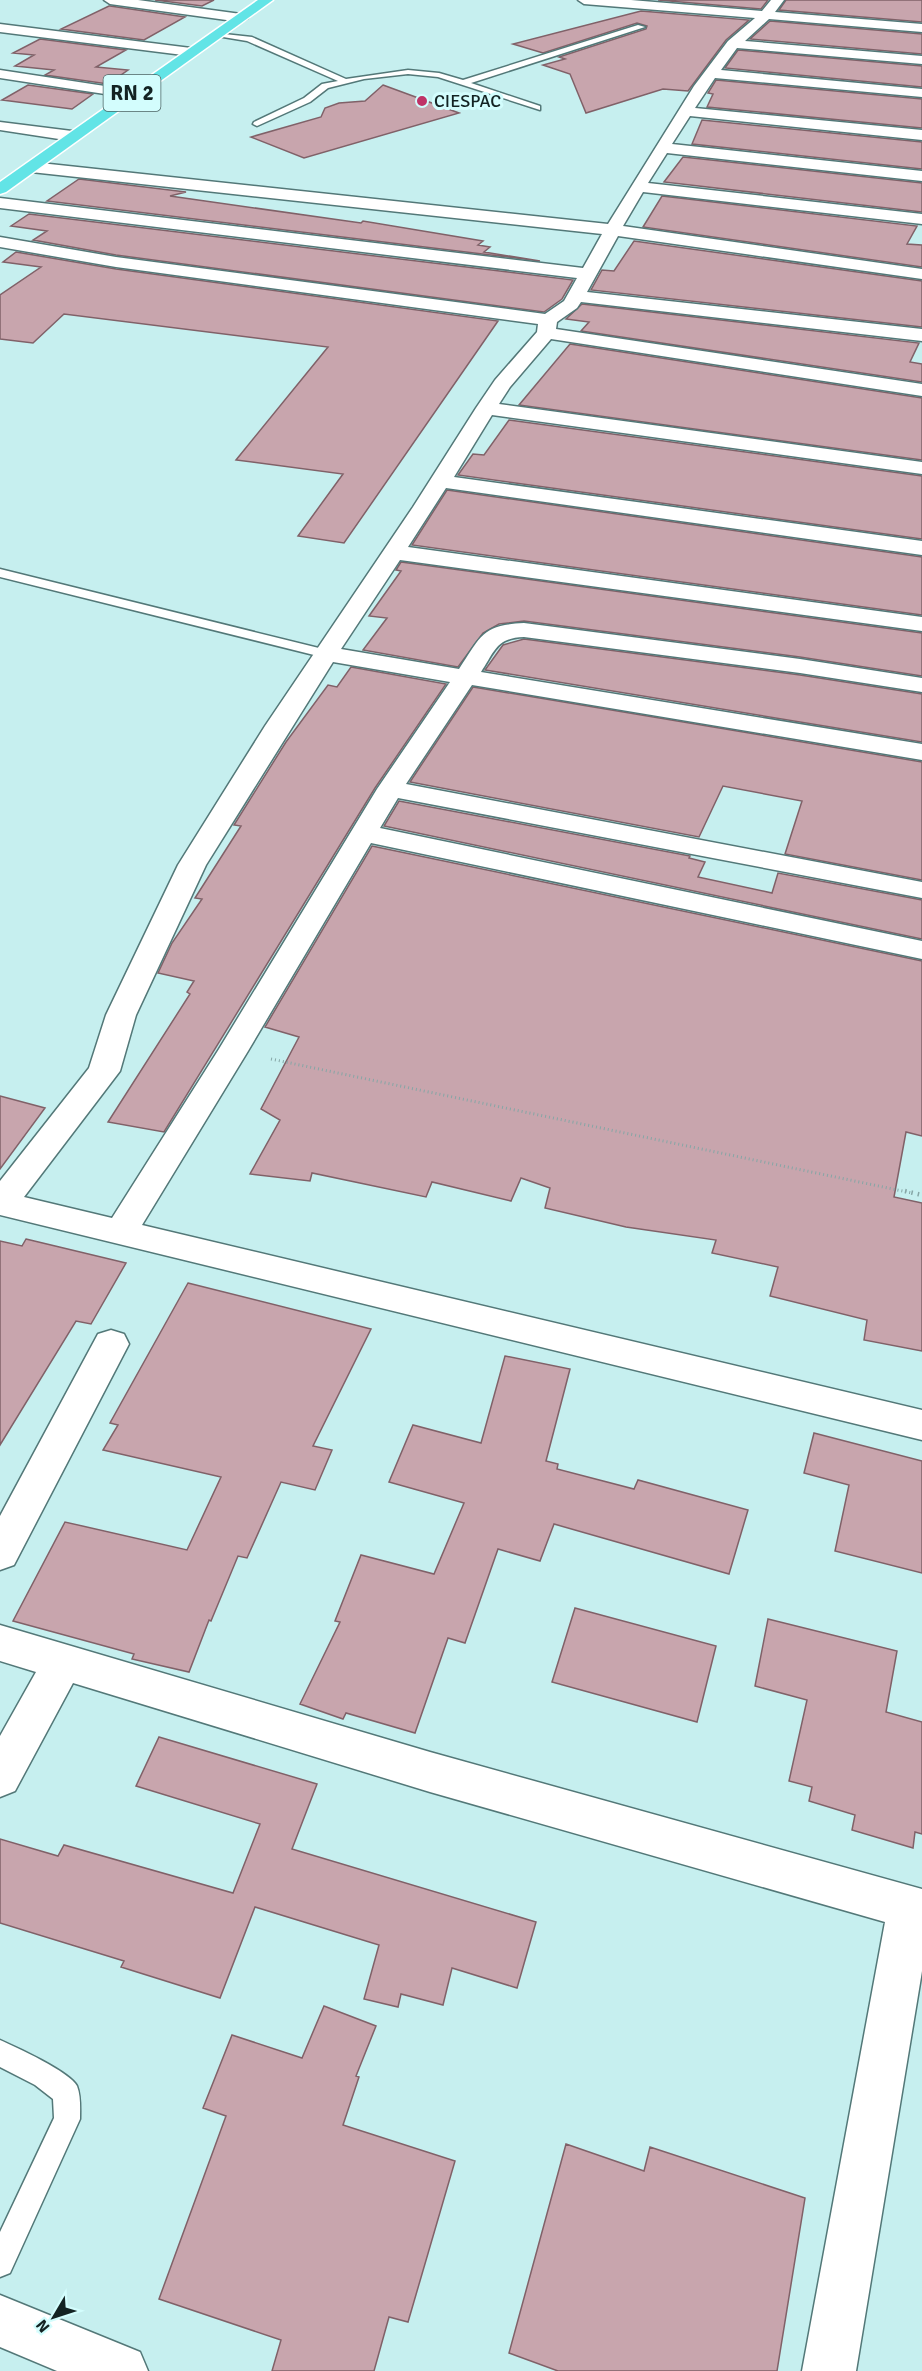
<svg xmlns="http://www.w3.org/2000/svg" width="922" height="2371" viewBox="0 0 922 2371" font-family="Signika,sans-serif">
<rect width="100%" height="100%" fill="#c6efef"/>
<path fill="#c8a5ad" stroke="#806168" stroke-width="1.5" d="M155,0H214L202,6Z
M658,0H768L761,9Z
M786,0H922V22L779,10Z
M109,6H110L185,17L144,40L61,29Z
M641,11L749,20L726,40L688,91L663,89L586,113L570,74L543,65L565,59L559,57L646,29L647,26L637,23L543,53L513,44Z
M770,21L922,34V54L750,39Z
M40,39L126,50L96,67L128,70L108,84L45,75L54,70L15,66L34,55L13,53Z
M738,50L922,66V87L725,68Z
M716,80L922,99V128L707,107L713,94L708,93Z
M28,85L93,94L72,109L2,100Z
M383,85L459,113L304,158L251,137L321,117L325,108L339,103L365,101Z
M702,120L922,142V169L692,144Z
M683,157L922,183V212L664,182Z
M79,179L186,192L170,196L361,223L363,221L483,241L478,245L490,247L484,252L540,261L47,201Z
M662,196L917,226L907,244L922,245V267L643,227Z
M29,214L573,280L562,299L544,312L116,255L33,240L47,231L11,226Z
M634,241L922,281V327L591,290L602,270L614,271Z
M16,252L116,269L498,321L344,543L298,536L343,474L236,460L328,347L64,314L33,343L0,339V295L41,267L3,262Z
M582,304L919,343L910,362L922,364V382L581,331L589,322L566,319Z
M570,344L922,398V460L519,405Z
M509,420L922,476V539L458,475L473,454L484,455Z
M447,490L922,557V615L412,545Z
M401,562L922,633V676L800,657L524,621L499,624L483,633L458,667L363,650L387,618L369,616L401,571L396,570Z
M524,639L800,675L922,694V742L485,670L503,645Z
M351,667L446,684L375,788L164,1132L108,1122L190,994L187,992L194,981L158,973L172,943L202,899L195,898L241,826L234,825L286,742L328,685L337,687Z
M473,687L922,762V880L785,854L802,801L723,786L699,837L410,782Z
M399,801L690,856L689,858L705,862L698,877L772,893L778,873L922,900V939L384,826Z
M372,846L922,961V1136L906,1132L894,1197L922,1203V1351L864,1340L867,1320L770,1296L778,1267L712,1253L716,1240L626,1227L545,1208L550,1188L521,1178L511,1201L432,1182L426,1197L312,1173L310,1181L250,1174L280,1120L261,1109L299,1037L265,1027Z
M0,1096L45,1108L0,1169Z
M26,1239L126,1263L91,1324L76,1321L0,1445V1241L22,1246Z
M188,1283L371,1329L313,1446L332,1450L315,1490L281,1482L247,1558L238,1556L211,1621L209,1620L189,1672L132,1659L134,1654L13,1621L65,1522L187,1550L221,1477L103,1450L118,1425L110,1423Z
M505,1356L570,1369L546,1461L558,1464L557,1469L634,1489L638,1480L748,1510L729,1574L554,1524L540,1561L498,1549L465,1643L448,1638L415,1733L346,1713L343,1719L300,1704L340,1622L335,1621L361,1555L434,1574L464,1503L389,1482L413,1425L481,1443Z
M814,1433L922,1461V1573L835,1551L849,1485L804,1473Z
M575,1608L716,1646L697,1722L552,1682Z
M768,1619L897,1651L886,1712L922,1722V1834L915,1832L913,1848L852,1830L855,1815L809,1801L812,1787L789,1781L807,1700L755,1686Z
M159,1737L317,1784L292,1849L536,1922L517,1988L452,1968L443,2005L401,1994L398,2007L364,1999L379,1945L255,1907L220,1998L121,1967L124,1961L0,1923V1839L58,1856L64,1845L233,1893L260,1824L136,1786Z
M324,2006L376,2026L356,2076L359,2077L343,2125L455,2161L408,2322L389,2317L374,2371H272L281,2340L159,2299L226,2116L203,2108L232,2035L302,2058Z
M566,2144L644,2171L650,2147L805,2198L777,2371H558L509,2353Z"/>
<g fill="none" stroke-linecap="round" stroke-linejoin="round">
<defs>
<path id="service" d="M638,25L645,27L471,83L540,106V110L438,77L408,74L364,79L328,88L310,102L257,126L253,124L254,122L304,98L322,84L338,81L247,41L211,35L215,33L252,37L346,79L408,70L439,73L463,80Z
M0,569L331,651L333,654L326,658L0,577Z
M0,2040C16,2047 70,2072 77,2086C81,2096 80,2109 80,2119L10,2273L0,2277V2232L54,2118L53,2099L35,2085L0,2067Z"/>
<path id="minor" d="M104,0H138L241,14L248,18L241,22L110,4Z
M578,0H631L762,11L771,0H784L775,12L922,24V32L769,19L745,41L922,56V64L737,48L721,70L922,89V97L715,78L695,108L922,130V140L690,116L672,144L922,171V181L667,153L648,183L922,214V224L643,192L623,226L922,269V279L618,236L587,292L922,329V341L581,302L577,308L557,322L556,329L922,384V396L551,339L510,387L499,404L922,462V474L492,415L454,477L922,541V555L446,488L408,547L922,617V631L400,560L341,649L459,669C481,636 482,625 524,623L800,659L922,678V692L800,673L524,637C496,638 495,651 481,672L922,744V760L472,685L406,784L922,882V898L398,798L380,828L922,941V959L371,843L248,1051L142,1225L922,1410V1440L0,1215V1181L89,1068L106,1015L178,865L265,726L413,507L476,408L495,380L537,332L538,324L116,267L0,247V237L116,257L545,314L564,301L577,278L0,208V198L583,268L602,234L31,172L23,167L31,162L608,224L694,86L728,41L755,18L584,4ZM333,662L450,682L377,789L219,1049L112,1218L24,1197L120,1071L136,1015L206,865Z
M0,24L191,48L198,52L191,56L0,32Z
M0,70L131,90L138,94L131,98L0,78Z
M0,122L72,131L80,136L72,141L0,130Z
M111,1330L124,1334L129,1344L14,1565L0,1570V1516L98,1334Z
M0,1625L430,1752L922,1889V1971L856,2371H802L885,1922L430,1792L73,1683L15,1791L0,1797V1736L36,1672L0,1661Z
M0,2295L140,2352L148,2371H57L0,2347Z"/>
<path id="trunk" d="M258,0H273L6,192L0,194V182Z"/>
</defs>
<use href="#service" stroke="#537878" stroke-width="3"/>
<use href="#minor" stroke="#537878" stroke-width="3"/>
<use href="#trunk" stroke="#fff" stroke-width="3"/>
<path stroke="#86a6a6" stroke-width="3" stroke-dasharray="1 3" stroke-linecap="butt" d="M271,1059L912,1193"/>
<path stroke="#86a6a6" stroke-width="4.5" stroke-dasharray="1.5 5" stroke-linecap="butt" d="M905,1191L922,1195"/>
<use href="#service" fill="#fff" fill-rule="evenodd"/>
<use href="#minor" fill="#fff" fill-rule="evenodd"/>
<use href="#trunk" fill="#62e4e6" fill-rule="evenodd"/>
</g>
<circle fill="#bf3367" stroke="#d3fdfd" stroke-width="2" cx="422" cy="101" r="6"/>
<g text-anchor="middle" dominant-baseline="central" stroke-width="6" stroke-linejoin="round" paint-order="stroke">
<g font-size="18" fill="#132323" stroke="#d3fdfd" text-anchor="start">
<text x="434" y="101">CIESPAC</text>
</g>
<rect fill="#d3fdfd" stroke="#4d6464" stroke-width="1.5" x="103.5" y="75" width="57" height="36" rx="4.5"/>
<g font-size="21" font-weight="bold" fill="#132323">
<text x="132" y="93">RN 2</text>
</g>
</g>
<g transform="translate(54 2317) rotate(231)" stroke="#d3fdfd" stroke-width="4.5" paint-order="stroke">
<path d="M0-4.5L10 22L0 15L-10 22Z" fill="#132323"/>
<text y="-9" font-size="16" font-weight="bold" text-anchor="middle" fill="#132323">N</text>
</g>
</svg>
